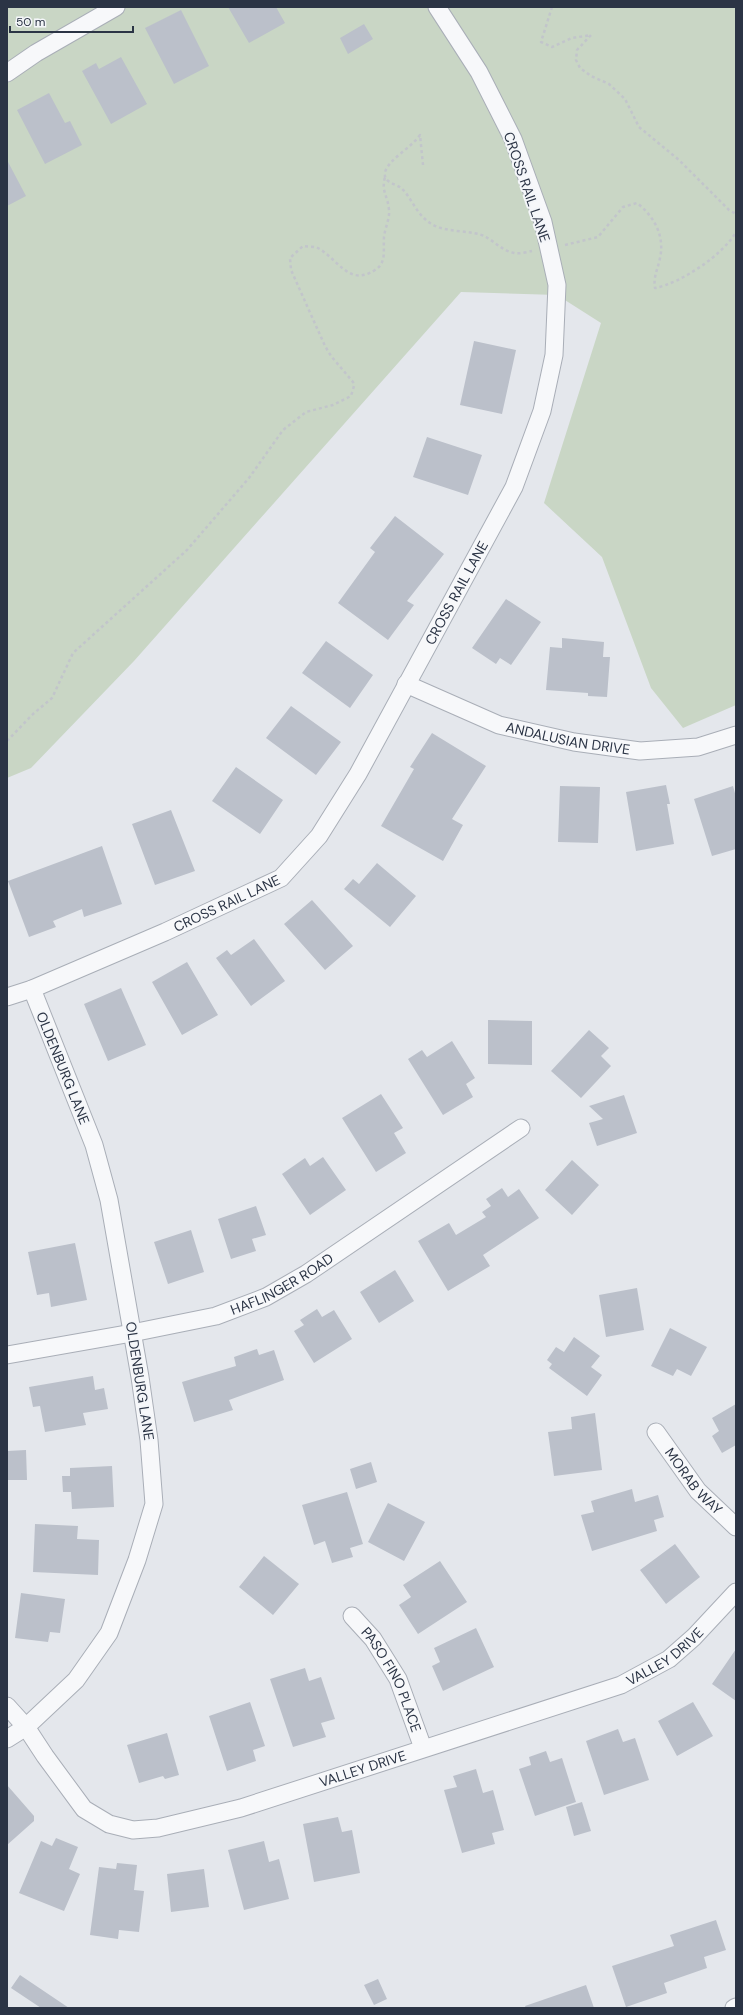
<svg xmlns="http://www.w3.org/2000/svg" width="743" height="2015" viewBox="0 0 743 2015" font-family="'DM Sans',sans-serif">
<rect width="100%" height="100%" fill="#e4e7ec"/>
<path fill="#c9d6c5" d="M7,7H736V705L683,728L651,688L602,557L544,503L601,323L557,295L461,292L134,661L31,768L7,778Z"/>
<path fill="#bbc0ca" d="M228,7H276L285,23L249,43Z
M181,10L209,66L174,84L145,28Z
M364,24L373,39L348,54L340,38Z
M121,57L147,104L111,124L82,71L96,63L99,69Z
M49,93L65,123L70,121L82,145L45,164L17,110Z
M7,160L26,196L7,206Z
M474,341L516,350L502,414L460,405Z
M427,437L482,455L468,495L413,477Z
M395,516L444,554L407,601L414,605L388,640L338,603L375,552L370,548Z
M506,599L541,622L511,665L500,658L496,664L472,648Z
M562,638L604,642L603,657H610L607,697L588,696V693L546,690L550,647L562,648Z
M326,641L373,675L350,708L302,673Z
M291,706L341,742L316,775L266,738Z
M432,733L486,766L452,819L463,825L443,861L381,826L414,769L410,767Z
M236,767L283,800L260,834L212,801Z
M666,785L670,804H667L674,844L636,851L626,792Z
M560,786L600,787L598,843L558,842Z
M733,786L736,797V849L712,856L694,799Z
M171,810L195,871L155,885L132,824Z
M102,846L122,904L84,917L82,909L53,921L56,927L29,937L8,881Z
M377,863L416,896L390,927L344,889L353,879L359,884Z
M312,900L353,946L325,970L284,924Z
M254,939L285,981L251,1006L216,958L227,950L231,955Z
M187,962L218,1015L182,1035L152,982Z
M121,988L146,1045L108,1061L84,1004Z
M488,1020L532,1021V1065L488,1064Z
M589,1030L609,1048L601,1056L611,1066L581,1098L551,1071Z
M452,1041L475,1078L466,1084L473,1097L443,1115L408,1059L422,1050L427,1057Z
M381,1094L403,1128L394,1133L406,1153L376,1172L342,1118Z
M624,1095L637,1133L597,1146L589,1123L603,1119L589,1106Z
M323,1157L346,1190L310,1215L282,1174L305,1158L310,1166Z
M572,1160L599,1185L572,1215L545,1190Z
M502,1188L508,1197L519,1189L539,1218L483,1255L490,1266L448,1291L418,1241L449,1223L456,1235L486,1217L482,1212L491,1206L486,1199Z
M256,1206L266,1235L252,1239L256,1251L231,1259L218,1219Z
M191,1230L204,1272L168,1284L154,1242Z
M75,1243L87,1300L51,1307L49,1293L37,1295L28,1252Z
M395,1270L414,1301L379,1323L360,1292Z
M637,1288L644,1330L606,1337L599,1295Z
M317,1309L322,1317L334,1310L352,1339L314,1363L294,1331L304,1325L300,1320Z
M670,1328L707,1347L691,1376L677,1369L673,1376L651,1366Z
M574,1337L600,1356L591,1367L602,1375L587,1396L549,1368L552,1364L547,1360L556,1347L564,1352Z
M257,1349L259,1355L274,1350L284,1380L229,1400L233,1410L194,1422L182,1382L236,1366L234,1357Z
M93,1376L95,1390L104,1388L108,1409L83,1413L86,1425L45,1432L40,1406L33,1407L29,1387Z
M736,1404V1445L722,1453L712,1436L719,1431L712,1418Z
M595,1413L602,1470L554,1476L548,1432L572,1429L571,1417Z
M26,1450L27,1480H7V1451Z
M371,1462L377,1482L356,1489L350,1469Z
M112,1466L114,1507L72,1509L71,1492H63L62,1476H70V1468Z
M632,1489L635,1502L658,1495L664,1517L654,1520L657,1531L592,1551L581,1515L594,1512L591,1501Z
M347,1492L363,1544L350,1548L353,1557L332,1563L325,1541L314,1545L302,1505Z
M388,1503L425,1522L404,1561L368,1542Z
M35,1524L78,1526L77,1539L99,1540L98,1575L33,1572Z
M675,1544L700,1577L666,1604L640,1570Z
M264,1556L299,1584L273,1615L239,1587Z
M440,1561L467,1602L418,1634L399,1605L411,1597L403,1585Z
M21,1593L65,1599L60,1633L50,1632L48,1642L15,1638Z
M476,1628L494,1667L443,1691L432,1666L440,1662L434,1648Z
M736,1649V1701L712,1684Z
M305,1668L309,1681L321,1677L335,1719L321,1723L326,1737L293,1747L270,1679Z
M250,1702L265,1746L253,1750L256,1761L227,1771L209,1716Z
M693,1702L713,1736L677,1756L658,1721Z
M618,1729L623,1742L635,1738L649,1780L604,1795L586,1741Z
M167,1733L179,1775L165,1779L163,1776L139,1783L127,1745Z
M546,1751L550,1762L562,1758L576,1802L535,1816L519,1769L531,1765L529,1757Z
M476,1769L483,1793L493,1790L504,1830L492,1833L495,1844L462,1853L444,1790L457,1787L453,1776Z
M7,1785L34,1816V1821L7,1845Z
M582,1802L591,1831L574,1836L566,1807Z
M338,1817L342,1832L352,1830L360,1873L314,1882L303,1824Z
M56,1838L78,1847L69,1869L80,1874L64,1911L19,1893L41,1841L52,1846Z
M264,1841L269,1862L279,1859L289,1899L244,1910L228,1850Z
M117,1863L137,1865L134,1890L144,1891L139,1932L119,1930L118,1939L90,1935L99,1867L116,1869Z
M204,1869L209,1907L171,1912L167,1874Z
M716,1920L726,1950L704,1957L707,1968L664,1983L667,1993L626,2007L612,1966L674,1946L670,1935Z
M20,1975L69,2008H41L11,1988Z
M378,1979L387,1999L374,2005L364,1985Z
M586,1985L594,2008H526L525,2006Z"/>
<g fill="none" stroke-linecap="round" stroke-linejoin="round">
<defs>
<g id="minor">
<path d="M7,73L36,53L116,7"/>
<path id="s1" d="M406,684L499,725L574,742L640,751L698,747L736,735"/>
<path id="s2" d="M7,997L32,989L165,932L281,878L319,836L358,774L514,487L542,411L554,355L557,285L543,222L513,139L479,72L437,7"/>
<path id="s3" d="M7,1355L132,1333L216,1316L266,1297L306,1274L521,1128"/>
<path id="s4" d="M656,1432L698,1491L736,1527"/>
<path id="s5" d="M352,1616L373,1639L398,1679L423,1748"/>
<path id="s6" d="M7,1706L26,1727L45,1756L84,1809L109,1824L133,1830L158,1828L241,1808L621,1685L669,1659L694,1637L736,1592"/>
<path d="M7,1739L26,1727L76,1680L109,1633L137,1560L154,1504L149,1440L140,1377L109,1200L94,1145L32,989"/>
<path d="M734,2008L736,2007"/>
</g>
</defs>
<use href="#minor" stroke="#a9aeb7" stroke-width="19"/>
<path stroke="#c2c5cb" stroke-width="2.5" stroke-dasharray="3 3" stroke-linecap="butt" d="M552,7L541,42L552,47L572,38L591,35L577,50L576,60L580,68L591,76L609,84L625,99L639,127L679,160L729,210L736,214
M423,165L420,135C411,148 389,159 385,172C383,183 395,183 401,188C411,196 415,213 430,223C446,234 472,229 486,237C495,242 503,251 514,253C520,254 527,252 532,251
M565,245L598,237L623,207L637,203C654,216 665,236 660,258C658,269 653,277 655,288C681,283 723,255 736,232
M7,741L33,714L52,698L73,653L187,550L249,478L283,430L306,412L333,405L351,396L354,386L353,382L331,356L325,346L291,270L290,258L303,246C308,247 314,246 318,248C339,260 349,287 375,270C387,263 383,249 384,237C385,228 390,218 389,210C388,196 381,192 385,177"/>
<use href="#minor" stroke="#f7f8fa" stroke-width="17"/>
</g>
<g text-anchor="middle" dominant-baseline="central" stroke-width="4" stroke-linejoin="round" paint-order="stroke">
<g font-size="14" fill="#2b3445" stroke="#f4f6f9">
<text transform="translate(527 187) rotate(71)">CROSS RAIL LANE</text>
<text stroke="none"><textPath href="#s2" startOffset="635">CROSS RAIL LANE</textPath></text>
<text stroke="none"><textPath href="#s1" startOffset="172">ANDALUSIAN DRIVE</textPath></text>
<text stroke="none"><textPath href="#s2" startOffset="239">CROSS RAIL LANE</textPath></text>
<text transform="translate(63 1068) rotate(68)">OLDENBURG LANE</text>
<text stroke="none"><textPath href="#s3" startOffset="286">HAFLINGER ROAD</textPath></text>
<text transform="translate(140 1381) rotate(81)">OLDENBURG LANE</text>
<text stroke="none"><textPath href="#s4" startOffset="62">MORAB WAY</textPath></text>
<text stroke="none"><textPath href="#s6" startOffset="745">VALLEY DRIVE</textPath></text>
<text stroke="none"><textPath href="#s5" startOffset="76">PASO FINO PLACE</textPath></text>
<text stroke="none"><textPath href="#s6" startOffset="421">VALLEY DRIVE</textPath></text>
</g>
</g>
<rect width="743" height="2015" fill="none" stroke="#2b3445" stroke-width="16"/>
<path d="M10 26v6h123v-6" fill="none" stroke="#2b3445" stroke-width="2"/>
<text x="16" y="26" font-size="12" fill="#2b3445" stroke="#f4f6f9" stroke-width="3" paint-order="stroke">50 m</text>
</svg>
